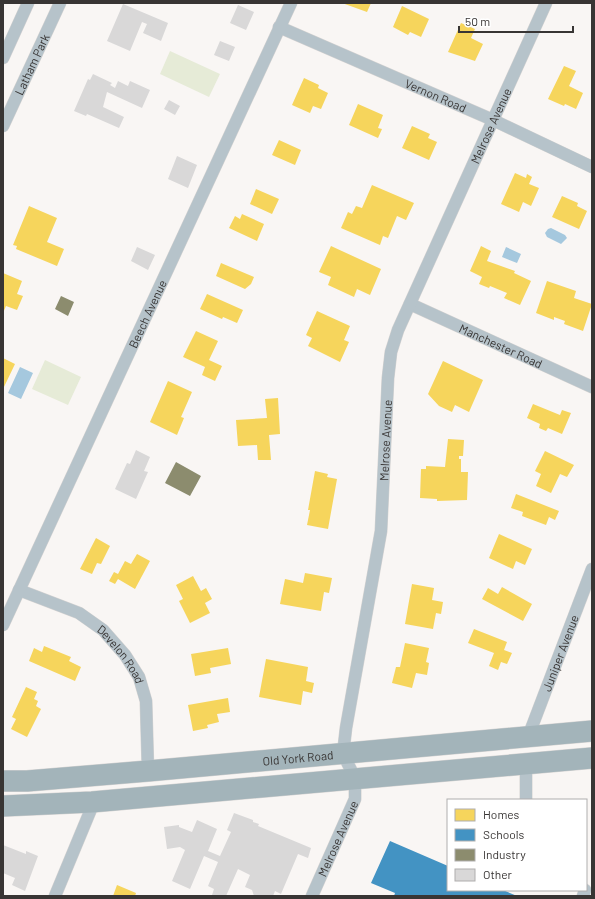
<svg xmlns="http://www.w3.org/2000/svg" width="595" height="899" viewBox="0 0 595 899" font-family="Barlow,sans-serif">
<rect width="100%" height="100%" fill="#f9f6f4"/>
<path fill="#e6ebd7" d="M170,51L220,74L209,97L160,74Z
M45,360L81,377L68,405L32,389Z"/>
<path fill="#a5c8de" d="M551,228L565,235L567,238L561,244L547,237L545,233L548,229Z
M506,247L521,254L517,263L502,257Z
M20,367L33,373L21,399L8,393Z"/>
<path fill="#f6d55c" d="M342,3H371L367,12Z
M402,6L429,19L421,37L410,32L408,35L393,27Z
M461,23L475,29L471,38L483,44L475,61L448,52Z
M564,66L576,71L569,86L583,93L576,109L565,104L564,106L548,99Z
M304,78L319,85L318,88L328,93L321,109L313,106L310,113L292,105Z
M358,104L383,115L378,128L382,129L378,138L349,125Z
M412,126L430,134L428,138L437,142L429,160L402,148Z
M279,140L301,150L295,165L272,155Z
M515,173L526,178L527,174L532,177L529,184L539,188L531,206L523,202L519,212L501,204Z
M372,185L414,203L406,220L397,216L388,238L383,236L380,245L341,228L348,212L352,214L356,206L362,208Z
M256,189L279,199L272,214L250,204Z
M562,196L578,203L577,206L587,211L579,229L552,217Z
M29,206L57,218L47,242L64,249L57,266L16,249L17,246L13,245Z
M242,214L264,224L257,241L229,228L235,216L240,219Z
M331,246L381,269L370,295L357,289L354,297L328,285L331,277L319,272Z
M481,246L491,251L487,261L515,271L514,273L531,281L520,305L504,298L507,293L490,286L489,288L479,284L482,277L470,271Z
M221,263L254,277L251,284L245,289L216,276Z
M3,273L22,281L17,294L23,296L17,310L6,306L3,313Z
M547,281L576,291L574,298L592,304L583,331L564,324L565,321L554,317V320L536,313Z
M207,294L243,310L237,323L223,317L222,319L200,309Z
M317,311L350,326L344,340L349,342L340,362L308,346L312,338L306,335Z
M196,331L218,341L209,360L222,366L215,381L202,375L205,367L183,357Z
M3,358L15,364L3,389Z
M443,361L483,380L469,412L455,405L452,412L439,406L428,394Z
M168,381L192,392L181,417L184,418L177,435L150,422Z
M278,398L280,434L269,435L271,460H258L257,445L238,446L236,420L267,418L265,399Z
M533,404L560,415L562,410L571,413L562,434L548,428L546,431L539,428L540,424L527,418Z
M448,439L464,440L463,456H459V459H461V472H468L467,500L437,501V499L420,498L421,469H426V466L445,467Z
M545,451L574,465L567,477L560,474L551,493L536,486L541,474L535,471Z
M315,471L328,474L327,477L337,479L328,529L307,525L310,510H308Z
M516,494L559,511L555,520L549,517L546,525L522,516L523,512L511,508Z
M499,534L532,549L525,565L516,561L513,569L489,558Z
M96,538L110,546L101,564L97,563L92,574L80,569Z
M137,554L150,561L135,589L118,579L115,584L109,581L114,572L118,574L125,561L131,564Z
M305,573L332,578L329,593L324,592L321,611L280,604L285,579L303,583Z
M193,576L201,591L206,588L212,599L205,603L210,613L190,623L179,601L183,599L176,585Z
M412,584L434,588L432,600L443,602L441,614L436,613L433,629L405,624Z
M502,587L532,604L523,621L482,599L488,588L498,594Z
M474,629L507,642L504,650L512,653L507,664L501,662L498,670L489,666L494,653L468,643Z
M405,643L429,648L426,662L429,663L427,675L416,673L412,688L392,683L396,667H400Z
M44,646L71,657L69,661L81,667L75,681L29,661L34,648L42,652Z
M228,648L231,664L210,668L211,673L195,676L191,654Z
M266,659L308,667L306,681L314,683L312,693L303,691L301,705L259,697Z
M26,687L37,692L34,699L38,701L36,706L41,709L27,737L11,729L16,719L12,717Z
M228,698L230,712L217,714L219,722L207,725L208,728L193,731L188,705Z
M117,885L136,893L135,896H113Z"/>
<path fill="#4393c3" d="M390,841L448,866V890H503L517,896H394L395,893L371,883Z"/>
<path fill="#8c8c6e" d="M61,296L74,302L68,316L55,309Z
M176,462L201,476L190,496L165,483Z"/>
<path fill="#d9d8d8" d="M123,4L168,23L161,41L143,33L147,24L142,22L130,51L107,41Z
M238,5L254,12L246,30L230,23Z
M220,41L235,47L229,61L214,55Z
M93,74L112,83L110,85L115,88L118,81L128,86L130,81L150,90L142,108L107,92L103,107L124,117L119,128L87,114L86,116L74,111L88,79L90,80Z
M169,100L180,106L175,115L164,109Z
M177,156L197,165L188,188L168,179Z
M137,247L155,255L148,270L131,261Z
M136,450L150,457L144,471L148,472L136,499L115,489L127,463L130,464Z
M234,813L253,820V822L259,824L258,826L311,848L308,858L298,854L281,894L275,891L273,896H254L252,890L245,887L250,875L238,869L226,896L212,895L214,889L208,886L218,862L204,856L190,889L172,881L185,850L180,847L167,849L164,827L179,825V827L192,832L197,820L217,829L208,851L220,856L231,832L227,830Z
M3,845L26,854V851L38,856L25,891L12,885L15,878L3,873Z"/>
<g fill="none" stroke-linecap="round" stroke-linejoin="round">
<defs>
<g id="street">
<path id="s1" d="M279,27L493,120L592,167"/>
<path d="M3,58L28,3"/>
<path id="s2" d="M3,126L60,3"/>
<path id="s3" d="M410,304L592,387"/>
<path id="s4" d="M19,590L79,613L103,630L125,655L139,677L146,701L148,771"/>
<path id="s5" d="M3,625L291,3"/>
<path id="s6" d="M528,737L592,569"/>
<path d="M526,764V800"/>
<path d="M55,896L94,802"/>
<path id="s7" d="M312,896L355,799V778L343,754L346,728L381,531L388,378L391,352L398,330L546,3"/>
<path d="M583,896L585,890"/>
</g>
<g id="highway">
<path id="s8" d="M3,781H27L148,771L592,731"/>
<path d="M3,806L92,802L592,758"/>
</g>
</defs>
<use href="#street" stroke="#d5d3d2" stroke-width="13"/>
<use href="#highway" stroke="#d5d3d2" stroke-width="22"/>
<use href="#street" stroke="#b6c3ca" stroke-width="12"/>
<use href="#highway" stroke="#a3b4ba" stroke-width="21"/>
</g>
<g text-anchor="middle" dominant-baseline="central" stroke-width="4" stroke-linejoin="round" paint-order="stroke">
<g font-size="12" fill="#383534" stroke="#fff">
<text stroke="none"><textPath href="#s2" startOffset="68">Latham Park</textPath></text>
<text stroke="none"><textPath href="#s1" startOffset="171">Vernon Road</textPath></text>
<text stroke="none"><textPath href="#s7" startOffset="807">Melrose Avenue</textPath></text>
<text stroke="none"><textPath href="#s5" startOffset="343">Beech Avenue</textPath></text>
<text stroke="none"><textPath href="#s3" startOffset="100">Manchester Road</textPath></text>
<text stroke="none"><textPath href="#s7" startOffset="471">Melrose Avenue</textPath></text>
<text stroke="none"><textPath href="#s6" startOffset="90">Juniper Avenue</textPath></text>
<text stroke="none"><textPath href="#s4" startOffset="124">Develon Road</textPath></text>
<text stroke="none"><textPath href="#s8" startOffset="296">Old York Road</textPath></text>
<text stroke="none"><textPath href="#s7" startOffset="63">Melrose Avenue</textPath></text>
</g>
</g>
<rect width="595" height="899" fill="none" stroke="#383534" stroke-width="8"/>
<rect x="447" y="799" width="140" height="92" fill="#ffffff" stroke="#afaeae"/>
<rect x="455" y="809" width="20" height="12" fill="#f6d55c" stroke="#afaeae"/>
<text x="483" y="819" font-size="12" fill="#383534">Homes</text>
<rect x="455" y="829" width="20" height="12" fill="#4393c3" stroke="#afaeae"/>
<text x="483" y="839" font-size="12" fill="#383534">Schools</text>
<rect x="455" y="849" width="20" height="12" fill="#8c8c6e" stroke="#afaeae"/>
<text x="483" y="859" font-size="12" fill="#383534">Industry</text>
<rect x="455" y="869" width="20" height="12" fill="#d9d8d8" stroke="#afaeae"/>
<text x="483" y="879" font-size="12" fill="#383534">Other</text>
<path d="M459 26v6h114v-6" fill="none" stroke="#383534" stroke-width="2"/>
<text x="465" y="26" font-size="12" fill="#383534" stroke="#ffffff" stroke-width="3" paint-order="stroke">50 m</text>
</svg>
